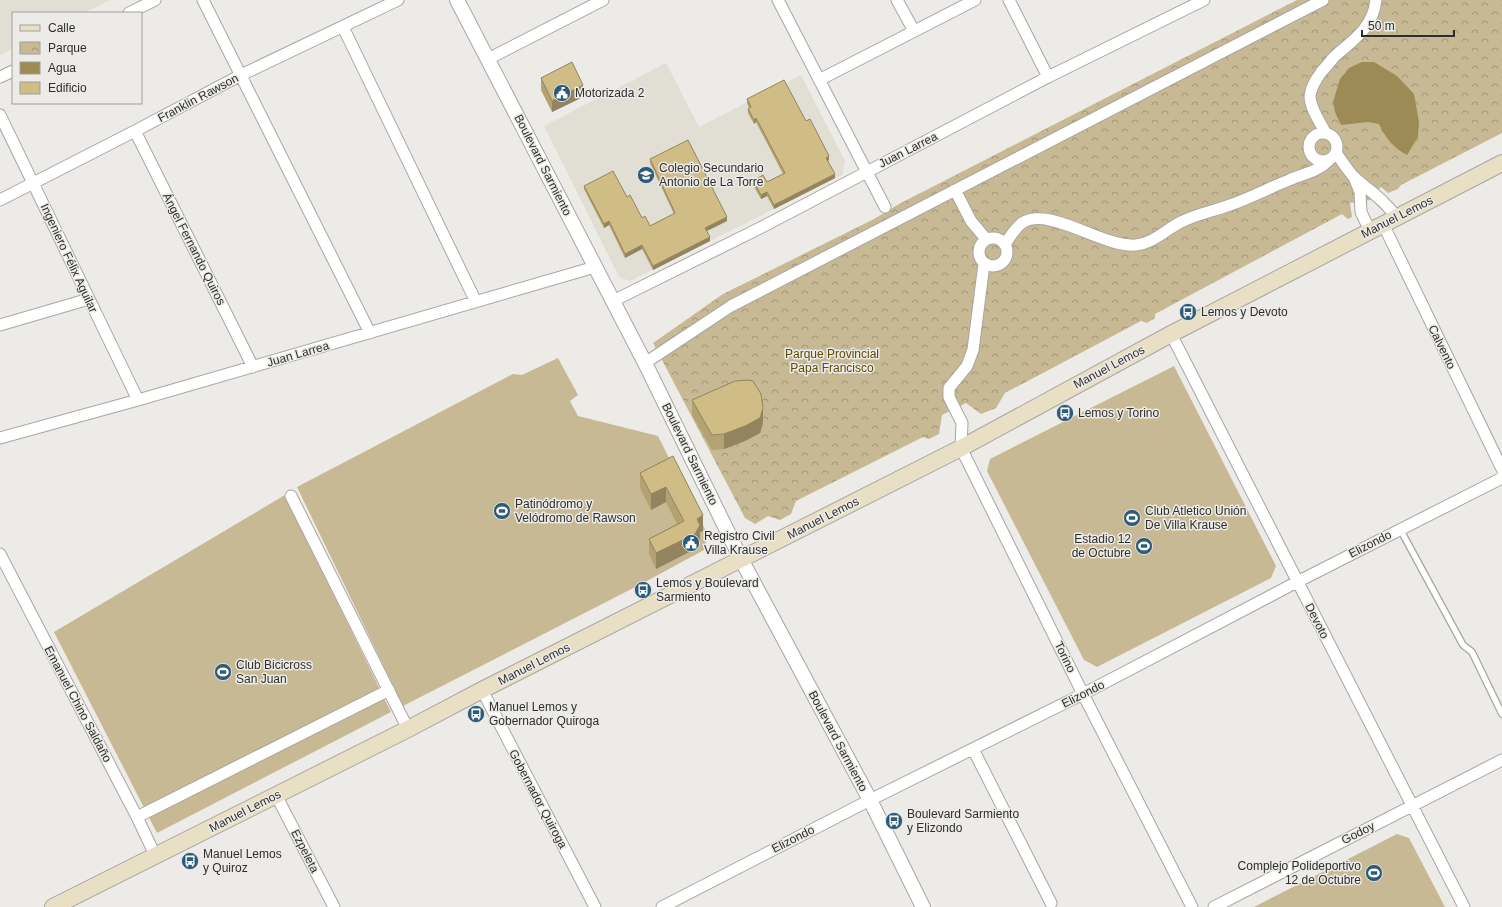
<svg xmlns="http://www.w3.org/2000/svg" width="1502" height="907" viewBox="0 0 1502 907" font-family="Arial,sans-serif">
<defs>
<pattern id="park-crowns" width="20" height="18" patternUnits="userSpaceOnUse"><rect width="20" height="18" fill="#c7b993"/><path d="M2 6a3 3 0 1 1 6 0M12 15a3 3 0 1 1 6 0" fill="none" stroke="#a29778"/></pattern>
</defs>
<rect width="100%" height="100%" fill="#ecebe8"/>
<path fill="#e1ded4" d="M0,0H110L84,13H13V48L0,55Z
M666,63L699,127L801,75L845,161L842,175L630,281L619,277L544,126Z"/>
<path fill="#c7b993" d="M558,358L578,395L570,401L578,416L658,436L708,535L704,550L645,582L403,706L297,487L513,374L522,375Z
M1174,366L1276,566L1271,578L1097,667L1084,660L987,471L990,459Z
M285,495L391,712L157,833L54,632Z
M1397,834L1409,838L1445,907H1254Z"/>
<path fill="url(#park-crowns)" d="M1297,0H1502V133L1401,185L1398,189L1388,193L1381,187L1370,200L1350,203L1352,217L1348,219L1342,214L1155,314V318L1147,323L1141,321L1005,393L996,408L981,414L966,403L942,415L939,434L929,439L923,437L796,501L791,514L780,520L768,516L755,524L745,518L653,343L723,294L874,219L899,204Z"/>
<path fill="#9d8b56" d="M1362,62H1374L1397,76L1414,94L1419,122L1418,137L1407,155C1394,148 1385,138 1379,124L1368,122L1341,125L1335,112L1333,102L1340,79L1349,68Z"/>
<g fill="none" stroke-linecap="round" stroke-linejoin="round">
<defs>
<path id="service" d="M1400,529L1463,645L1472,652L1502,714"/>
<path id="minor" d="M203,0L370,333
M778,0L885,207
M897,0L914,31
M1009,0L1048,77
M129,13L155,0
M343,27L476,302
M488,59L603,0
M0,77L13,71
M819,80L975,0
M0,115L138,400
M135,131L253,367
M1325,132C1320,122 1310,108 1310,96C1311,86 1317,78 1322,71C1326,67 1330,62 1334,57C1353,40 1373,28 1376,0
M1309 147a14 14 0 1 1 28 0a14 14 0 1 1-28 0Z
M1336,153C1342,161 1347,169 1353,176C1368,190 1385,200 1396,217
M1354,177L1360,192L1361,212L1370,231
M955,190L971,221L986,239
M0,200L135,131L241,75L398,0
M1383,224L1502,469
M979 252a14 14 0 1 1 28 0a14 14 0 1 1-28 0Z
M1005,244C1010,237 1015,228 1022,223C1048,205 1103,248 1136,245C1154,243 1165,230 1181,222C1197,214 1214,211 1230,205C1250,198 1269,188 1289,180C1305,173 1316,173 1329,160
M984,264L973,350L967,366L949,388V397L962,423L961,448L1083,694L1192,907
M613,301L762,227L1048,77L1204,0
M0,325L89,299
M1171,334L1464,907
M645,363L731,306L1323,0
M0,438L138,400L595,267
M291,496L408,729
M0,554L137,817L155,855
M482,690L595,907
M973,749L1051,903
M276,795L334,907
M137,817L389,690
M662,907L870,800L1083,694L1297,582L1502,478
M1214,907L1502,760"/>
<path id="tertiary" d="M457,0L645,363L741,559L870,800L923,907"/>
<path id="secondary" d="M53,907L408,729L482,690L961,448L1171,334L1502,163"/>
</defs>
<use href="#service" stroke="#a7a6a3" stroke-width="8"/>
<use href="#minor" stroke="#a7a6a3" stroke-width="13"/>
<use href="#tertiary" stroke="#a7a6a3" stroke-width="16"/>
<use href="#secondary" stroke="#a7a6a3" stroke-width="18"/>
<use href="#service" stroke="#fff" stroke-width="5.5"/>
<use href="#minor" stroke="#fff" stroke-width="11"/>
<use href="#tertiary" stroke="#fff" stroke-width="14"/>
<use href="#secondary" stroke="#e8dfc4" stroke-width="16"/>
</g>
<path fill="#b3a373" d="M541,78L583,97L552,112L541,90Z
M747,99L806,121L829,160L828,161L835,178L774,209L767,196L761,199L753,185V181L767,182L783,174L756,122L754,124L748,113V109L749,108L747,103Z
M650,159L727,221L706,231L710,241L653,270L642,249L625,258L609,225L604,228L584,189V186L627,197L642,218L650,226L674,214L650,163Z
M692,400L763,423L760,433L745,441L724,449L712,450L692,415Z
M673,456L703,531L700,532V540L695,549L656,569L649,554V539L677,524L666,502L651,510L640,488V473Z"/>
<path fill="#92845e" d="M583,85V97L552,112V101Z
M756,118V122L754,124V120Z
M829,156V160L826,162V158Z
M835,174V178L774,209V205Z
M767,192V196L761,199V195Z
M727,217V221L705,232V228Z
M609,221V225L604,228V224Z
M710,237V241L653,270V266Z
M642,245V249L625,258V254Z
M763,408V423L760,433L745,441L724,449V434Z
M666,487V502L651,510V494Z
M703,515V531L700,532V540L695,549L656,569V553L697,519Z"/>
<path fill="#d0bd86" stroke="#92845e" d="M572,62L583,85L552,101L541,78Z
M784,80L806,121L810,119L829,156L826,158L835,174L774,205L767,192L761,195L753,181L763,175L767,182L785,173L756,118L754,120L748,109L751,107L747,99Z
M688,140L727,217L705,228L710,237L653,266L642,245L625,254L609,221L604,224L584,186L613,171L627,197L630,195L642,218L645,216L650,226L675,213L650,159Z
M748,380L753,381L761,394L763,408L760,418L745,426L724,434L712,435L692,400L735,381Z
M673,456L703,515L697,519L700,525L695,534L656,553L649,539L684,521L666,487L651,494L640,473Z"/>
<defs>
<symbol id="civic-disc" viewBox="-11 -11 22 22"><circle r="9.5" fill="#2d5b7a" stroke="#ecebe8"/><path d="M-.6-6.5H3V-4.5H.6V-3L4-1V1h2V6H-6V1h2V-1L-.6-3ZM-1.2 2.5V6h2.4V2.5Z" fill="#fff"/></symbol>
<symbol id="school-disc" viewBox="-11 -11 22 22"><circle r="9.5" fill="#2d5b7a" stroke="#ecebe8"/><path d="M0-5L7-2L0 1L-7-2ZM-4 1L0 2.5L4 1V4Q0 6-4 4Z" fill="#fff"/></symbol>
<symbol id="bus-disc" viewBox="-11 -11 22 22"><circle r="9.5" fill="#2d5b7a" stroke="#ecebe8"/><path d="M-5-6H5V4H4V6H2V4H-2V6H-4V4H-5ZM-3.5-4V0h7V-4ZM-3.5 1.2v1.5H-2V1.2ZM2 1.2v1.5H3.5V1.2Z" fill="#fff"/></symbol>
<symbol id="stadium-disc" viewBox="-11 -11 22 22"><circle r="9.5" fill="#2d5b7a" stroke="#ecebe8"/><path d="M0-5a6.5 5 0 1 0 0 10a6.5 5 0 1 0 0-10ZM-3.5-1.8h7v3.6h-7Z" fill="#fff"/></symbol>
</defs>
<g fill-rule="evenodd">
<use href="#civic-disc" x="552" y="83" width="20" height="20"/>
<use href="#school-disc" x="636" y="165" width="20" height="20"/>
<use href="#bus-disc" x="1178" y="302" width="20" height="20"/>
<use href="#bus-disc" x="1055" y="403" width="20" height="20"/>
<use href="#stadium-disc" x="492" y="501" width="20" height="20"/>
<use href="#stadium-disc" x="1122" y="508" width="20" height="20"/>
<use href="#civic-disc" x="681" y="533" width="20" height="20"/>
<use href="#stadium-disc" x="1134" y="536" width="20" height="20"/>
<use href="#bus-disc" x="633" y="580" width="20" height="20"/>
<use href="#stadium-disc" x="213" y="662" width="20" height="20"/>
<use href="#bus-disc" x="466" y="704" width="20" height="20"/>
<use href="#bus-disc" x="884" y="811" width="20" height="20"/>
<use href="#bus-disc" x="180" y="851" width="20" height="20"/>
<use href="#stadium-disc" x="1364" y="863" width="20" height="20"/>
</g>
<g text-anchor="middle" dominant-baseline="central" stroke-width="3" stroke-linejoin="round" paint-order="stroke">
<g font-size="12" fill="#2e2e2c" stroke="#ecebe8" text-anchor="start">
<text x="575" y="93">Motorizada 2</text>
<text x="659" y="168">Colegio Secundario<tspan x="659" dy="14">Antonio de La Torre</tspan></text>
<text x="1201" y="312">Lemos y Devoto</text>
<text x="1078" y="413">Lemos y Torino</text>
<text x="515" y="504">Patinódromo y<tspan x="515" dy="14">Velódromo de Rawson</tspan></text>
<text x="1145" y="511">Club Atletico Unión<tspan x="1145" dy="14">De Villa Krause</tspan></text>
<text x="704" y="536">Registro Civil<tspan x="704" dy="14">Villa Krause</tspan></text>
<text x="1131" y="539" text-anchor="end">Estadio 12<tspan x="1131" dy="14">de Octubre</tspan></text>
<text x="656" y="583">Lemos y Boulevard<tspan x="656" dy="14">Sarmiento</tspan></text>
<text x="236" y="665">Club Bicicross<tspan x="236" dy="14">San Juan</tspan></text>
<text x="489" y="707">Manuel Lemos y<tspan x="489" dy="14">Gobernador Quiroga</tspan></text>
<text x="907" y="814">Boulevard Sarmiento<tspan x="907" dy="14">y Elizondo</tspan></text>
<text x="203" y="854">Manuel Lemos<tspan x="203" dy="14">y Quiroz</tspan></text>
<text x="1361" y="866" text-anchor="end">Complejo Polideportivo<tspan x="1361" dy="14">12 de Octubre</tspan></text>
</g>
<g font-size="12" fill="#2e2e2c" stroke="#ecebe8">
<text transform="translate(198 98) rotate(-28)">Franklin Rawson</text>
<text transform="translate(908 150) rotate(-27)">Juan Larrea</text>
<text transform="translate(543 165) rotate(63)">Boulevard Sarmiento</text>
<text transform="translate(1397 217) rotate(-27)">Manuel Lemos</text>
<text transform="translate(194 249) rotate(63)">Ángel Fernando Quiros</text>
<text transform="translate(69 258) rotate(65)">Ingeniero Félix Aguilar</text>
<text transform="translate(1442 347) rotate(64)">Calvento</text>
<text transform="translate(298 354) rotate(-16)">Juan Larrea</text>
<text transform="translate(1109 367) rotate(-28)">Manuel Lemos</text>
<text transform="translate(690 454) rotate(64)">Boulevard Sarmiento</text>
<text transform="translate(823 518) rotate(-27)">Manuel Lemos</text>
<text transform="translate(1370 544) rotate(-27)">Elizondo</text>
<text transform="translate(1317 621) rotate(63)">Devoto</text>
<text transform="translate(1065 657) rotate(64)">Torino</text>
<text transform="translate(534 664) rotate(-27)">Manuel Lemos</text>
<text transform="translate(1083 694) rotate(-27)">Elizondo</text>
<text transform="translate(78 704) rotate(62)">Emanuel Chino Saldaño</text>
<text transform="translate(838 741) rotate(62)">Boulevard Sarmiento</text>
<text transform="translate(538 799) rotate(62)">Gobernador Quiroga</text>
<text transform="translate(245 811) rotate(-27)">Manuel Lemos</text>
<text transform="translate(1358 833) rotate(-27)">Godoy</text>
<text transform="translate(793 839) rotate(-27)">Elizondo</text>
<text transform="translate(305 851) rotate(63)">Ezpeleta</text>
</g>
<g font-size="12" fill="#5e4a03" stroke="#ecebe8">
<text x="832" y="354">Parque Provincial<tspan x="832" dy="14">Papa Francisco</tspan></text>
</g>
</g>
<rect x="12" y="12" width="130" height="92" fill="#ecebe8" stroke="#a09f9d"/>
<rect x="20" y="25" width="20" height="6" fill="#e8dfc4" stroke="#a09f9d"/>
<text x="48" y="32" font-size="12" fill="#2e2e2c">Calle</text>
<rect x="20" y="42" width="20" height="12" fill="url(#park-crowns)" stroke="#a09f9d"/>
<text x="48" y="52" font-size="12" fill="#2e2e2c">Parque</text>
<rect x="20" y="62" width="20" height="12" fill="#9d8b56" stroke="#a09f9d"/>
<text x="48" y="72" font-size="12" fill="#2e2e2c">Agua</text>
<rect x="20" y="82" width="20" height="12" fill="#d0bd86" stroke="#a09f9d"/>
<text x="48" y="92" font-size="12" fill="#2e2e2c">Edificio</text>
<path d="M1362 30v6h92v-6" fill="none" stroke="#2e2e2c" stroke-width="2"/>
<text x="1368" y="30" font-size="12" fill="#2e2e2c" stroke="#ecebe8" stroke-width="3" paint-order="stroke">50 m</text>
</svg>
